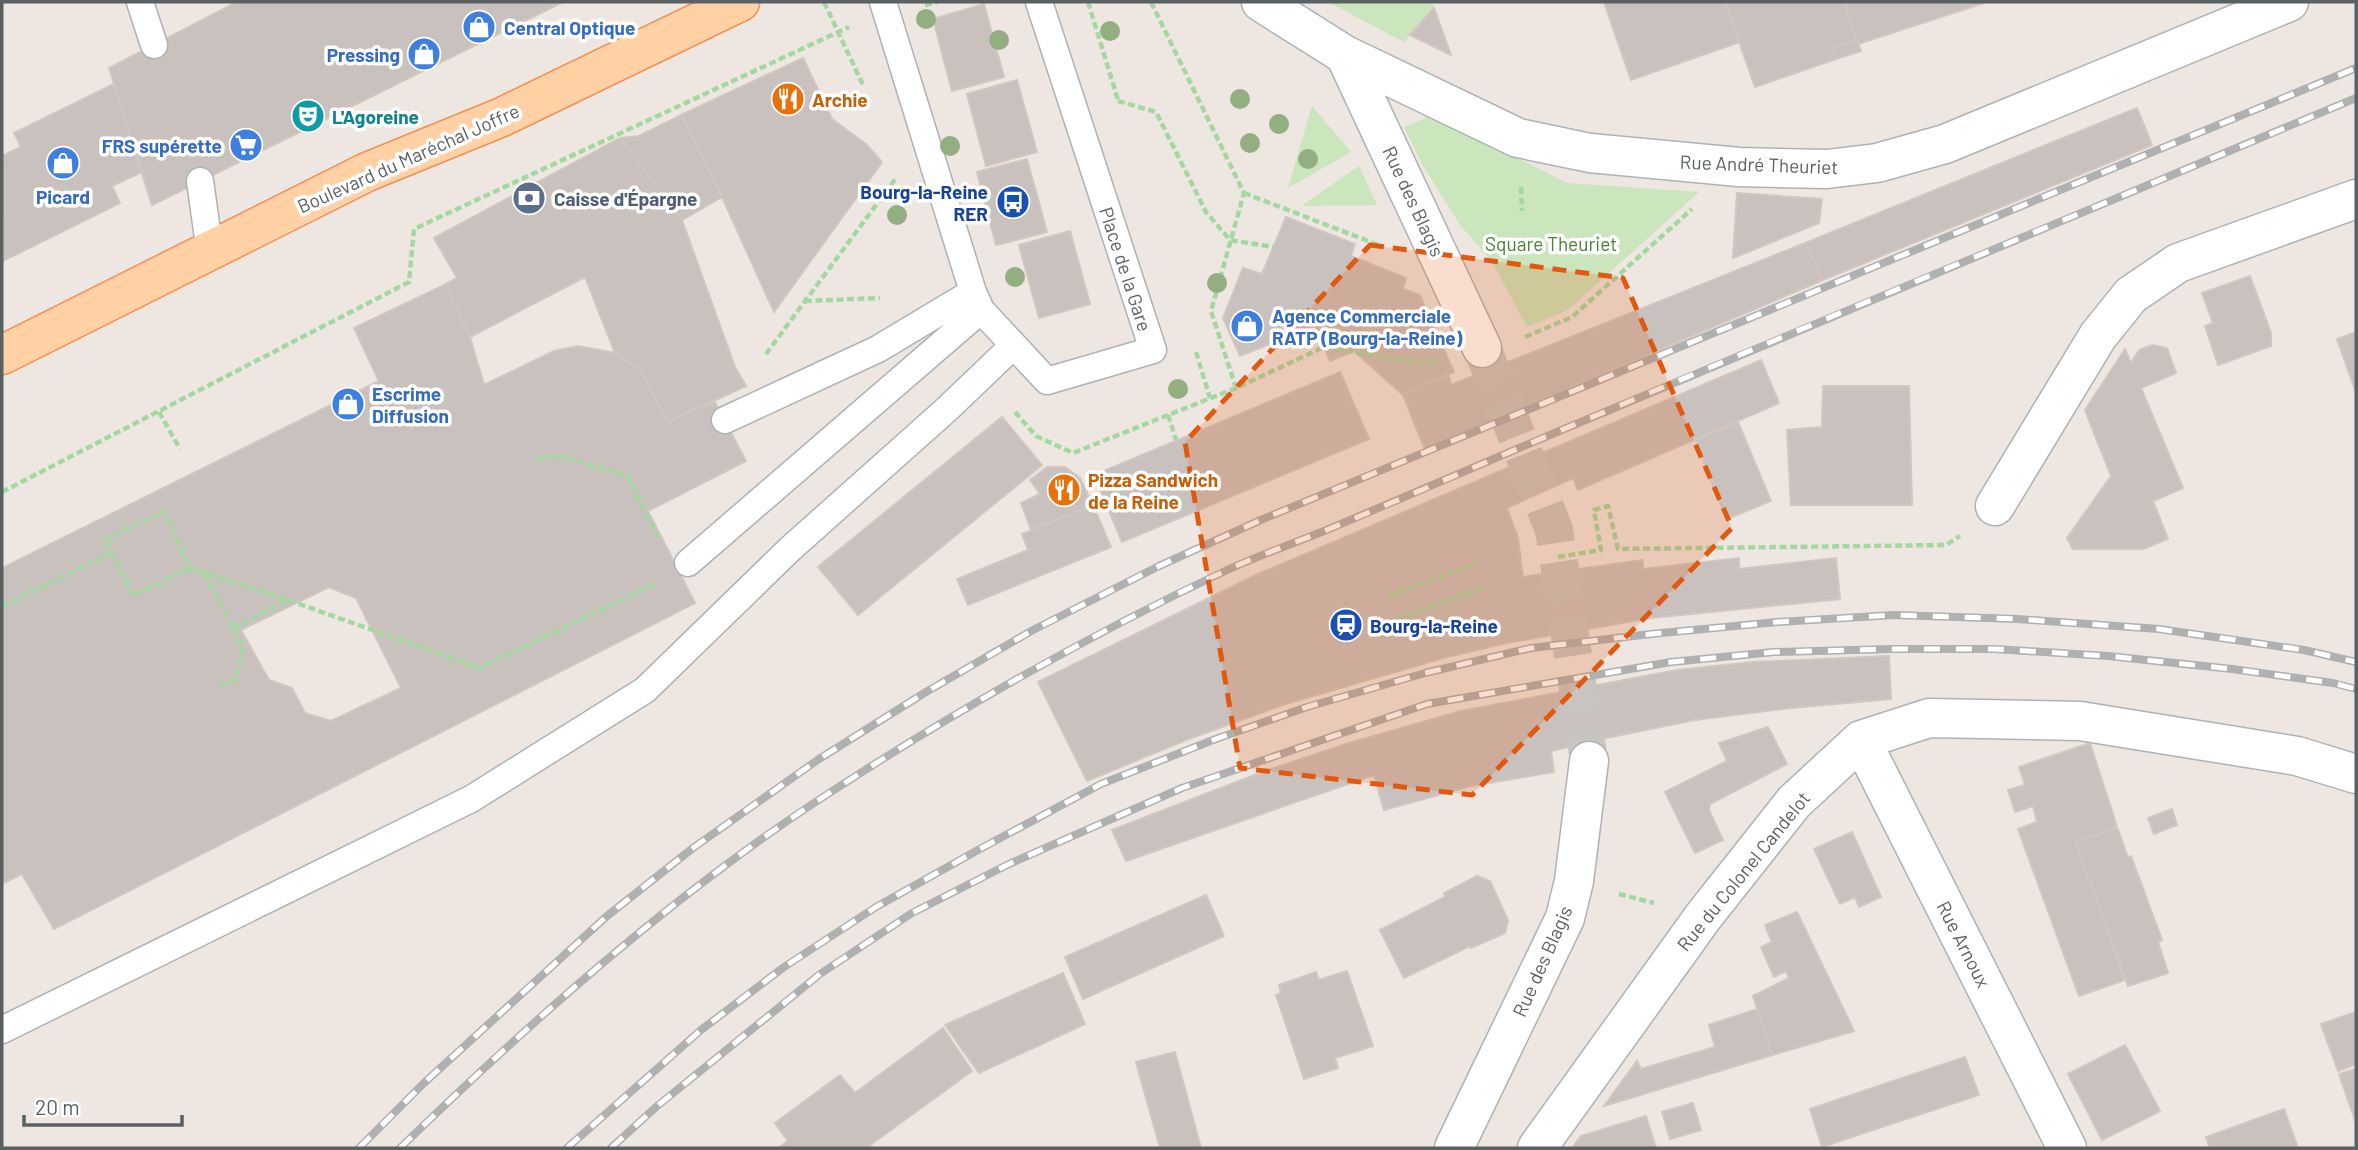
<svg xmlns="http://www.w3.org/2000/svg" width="2358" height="1150" viewBox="0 0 2358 1150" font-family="Barlow,sans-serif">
<rect width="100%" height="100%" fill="#ede6e1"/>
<path fill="#cbe5bd" d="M1328,2H1432L1434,8L1404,42Z
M1312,106L1351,152L1288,188Z
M1433,115L1567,183L1699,192L1568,310L1527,327L1491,260L1460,225L1422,164L1404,127Z
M1359,166L1377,205L1301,206Z"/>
<path fill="#c8c1be" stroke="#d2c6bf" stroke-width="2" fill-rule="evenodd" d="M237,2H563L152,205L109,68Z
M1604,2H1725L1740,42L1631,80Z
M1725,2H1844L1857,40L1833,48L1836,59L1755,87Z
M1844,2H1987L1858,44Z
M984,4L1004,77L952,91L933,19Z
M1434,8L1451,55L1410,35Z
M1857,40L1861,51L1836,59L1833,48Z
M803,58L832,119L867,145L882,162L774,312L722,197L681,115Z
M1017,80L1037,152L986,166L967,94Z
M114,84L142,172L112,186L120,203L3,261L2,156L21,147L14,133Z
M2137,108L2152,145L1823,280L1805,243Z
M681,115L722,197L682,220L620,138L639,136Z
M620,138L682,220L735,367L746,386L668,422L640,370L615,353L585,277L470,337L446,284L457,278L434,238Z
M1027,159L1047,232L996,245L977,172Z
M1737,193L1822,199L1819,223L1733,258Z
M1286,217L1355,244L1351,256L1406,278L1403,289L1420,295L1454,372L1403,395L1354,351L1330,361L1315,326L1240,356L1223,318L1243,268L1262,274Z
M1070,231L1090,304L1039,318L1019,245Z
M1805,243L1823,280L1425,450L1403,395L1448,374L1451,385Z
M2250,276L2271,333V346L2218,365L2205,326L2213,323L2202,293Z
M446,284L470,337L484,385L554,351L578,346L615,353L640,370L668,422L714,400L746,461L648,511L695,603L54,929L22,874L2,884V568L379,381L354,328ZM329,587L356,598L401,688L331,721L305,713L292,688L269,680L241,630Z
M2356,332V393L2337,339Z
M2152,345L2167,348L2176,373L2141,388L2183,488L2153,501L2168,539L2143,549H2073L2067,538L2111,476L2085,410L2125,349L2131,363L2139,350Z
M1761,360L1779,403L1578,490L1573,478L1507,508L1518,538L1523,577L1643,560V569L1739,558V569L1836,558L1840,599L1651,618L1507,643L1447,657L1286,704L1186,740L1087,781L1038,682L1256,575Z
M1340,372L1369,439L1122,542L1094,475Z
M1823,386H1909L1912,505H1791L1787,430L1822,427Z
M1002,417L1042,465L858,615L818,567Z
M1738,422L1771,501L1727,519L1695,440Z
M1047,467H1065L1080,478L1093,505L1031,530L1021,503L1040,494L1030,480Z
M1093,505L1111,547L968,605L957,579L1028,550L1022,534Z
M1889,656L1891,699L1790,708L1695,720L1611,737L1551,751L1554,772L1471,786L1384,810L1374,775L1126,861L1112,830L1262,772L1346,744L1461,711L1677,670L1753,662Z
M1768,727L1787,764L1710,804L1709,810L1723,840L1695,853L1665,792L1727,761L1719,743Z
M2090,743L2117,827L2076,843L2125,980L2079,996L2018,829L2037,822L2033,806L2015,812L2008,790L2025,785L2019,767Z
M2172,809L2177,825L2154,834L2148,818Z
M2117,827L2128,858L2131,856L2162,940L2158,942L2168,973L2128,986L2076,843Z
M1852,832L1881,897L1859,907L1855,897L1840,904L1814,849Z
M1477,876L1490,881L1508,920L1505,933L1471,948L1470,946L1404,978L1380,930L1445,897L1444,893Z
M1206,895L1224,936L1083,999L1065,957Z
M1797,912L1854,1031L1772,1055L1753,996L1789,978L1786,971L1774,977L1761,947L1772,942L1765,925Z
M1347,971L1373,1046L1335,1058L1338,1068L1304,1079L1276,995L1281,993L1279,985L1316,972L1319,980Z
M1063,973L1085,1024L979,1073L945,1025Z
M1757,1009L1772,1055L1604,1106L1637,1061L1641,1069L1715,1047L1709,1025Z
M2356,1012V1064L2338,1071L2321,1024Z
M943,1028L972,1071L866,1148H778L788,1141L775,1123L840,1075L855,1093Z
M2125,1045L2160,1111L2102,1140L2068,1074Z
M1175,1052L1201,1148H1160L1136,1062Z
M1965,1057L1979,1095L1822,1147L1810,1109Z
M2356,1069V1123L2339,1074Z
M1693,1103L1701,1130L1670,1139L1662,1112Z
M2284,1109L2298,1148H2210L2206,1137Z
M1646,1116L1656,1148H1572L1581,1136Z"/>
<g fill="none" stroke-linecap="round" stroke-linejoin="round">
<path stroke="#c8c5c1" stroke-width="38" stroke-dasharray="38 19" stroke-linecap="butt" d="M1482,348L1554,530L1589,761"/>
<defs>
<path id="lane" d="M140,2L154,45
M883,2L973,292L981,310L1047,381L1153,350L1039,2
M200,181L210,252
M725,420L878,349L973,292
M688,563L981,310
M2,1030L471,799L645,690L790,549L946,410L1013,346"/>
<path id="street" d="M1261,2L1345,55L1518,138L1590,153L1739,167L1827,169L1877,163L1945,144L2289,2
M1345,55L1482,348
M1995,506L2098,336L2131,295L2178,263L2356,199
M1861,740L2067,1148
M1454,1148L1565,918L1574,881L1589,761
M1537,1148L1703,917L1794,802L1861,740L1929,718L2080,721L2297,756L2356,774"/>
<path id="primary" d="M2,355L367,172L502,117L740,2"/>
</defs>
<use href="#lane" stroke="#adb3b4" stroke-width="29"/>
<use href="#street" stroke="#adb3b4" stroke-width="41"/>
<use href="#primary" stroke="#f39054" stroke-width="41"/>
<path stroke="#a4d8a0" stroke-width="4.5" stroke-dasharray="7 3.5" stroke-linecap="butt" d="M824,2L863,85
M1088,2L1118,100
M1151,2L1244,193L1211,311L1236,388
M925,5L937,2
M1118,101L1156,112L1206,212L1230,240L1274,247
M1521,187L1522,211
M1244,193L1381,246
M805,301L880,298
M1525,337L1572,317L1692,209
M1196,352L1210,398
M766,354L896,178
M159,412L180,449
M1015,412L1036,436L1073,453L1236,388L1324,347L1420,363L1437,362
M1168,415L1176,440
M537,460L557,455L628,476L658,537
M2,492L409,282L414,229L849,27
M1558,557L1601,550L1594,510L1608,506L1618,549L1946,545L1960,536
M190,568L134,596L105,539L164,512L190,568L288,600L480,668L655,584
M205,573L243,646L236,680L219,686
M1389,596L1480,562
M2,606L112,553
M1398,618L1487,587
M233,628L287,600
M1619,894L1654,903"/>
<use href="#lane" stroke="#fff" stroke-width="26"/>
<use href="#street" stroke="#fff" stroke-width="38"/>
<use href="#primary" stroke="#ffd1a4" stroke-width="38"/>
<defs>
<path id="rail" d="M359,1148L424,1083L607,916L693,848L819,759L926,692L1033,630L1159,566L1263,519L2356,68
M400,1148C526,1026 667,900 814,803C945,717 1083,638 1225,571C1259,555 1295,543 1329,529C1406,497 1481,464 1557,432C1823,319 2090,210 2356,98
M567,1148L701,1030L784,967L876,907L978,850L1101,784L1213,740L1307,707L1425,673L1531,648L1651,634L1777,622L1894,615L2017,619L2159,629L2304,650L2356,662
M611,1148L656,1107L820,974L912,913L1009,864L1182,788L1427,704L1671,662L1774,652L1893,649H1994L2108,656L2232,669L2333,683L2356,689"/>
</defs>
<use href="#rail" stroke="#afb0b0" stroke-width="8"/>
<use href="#rail" stroke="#fff" stroke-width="5" stroke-dasharray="16" stroke-linecap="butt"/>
</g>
<g fill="#93ae81">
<circle cx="926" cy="19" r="10"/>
<circle cx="1110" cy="31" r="10"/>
<circle cx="999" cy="40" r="10"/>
<circle cx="1240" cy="99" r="10"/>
<circle cx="1279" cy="124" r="10"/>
<circle cx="1250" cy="143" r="10"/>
<circle cx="950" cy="146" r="10"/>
<circle cx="1308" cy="159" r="10"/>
<circle cx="897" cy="215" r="10"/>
<circle cx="1015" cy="277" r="10"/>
<circle cx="1217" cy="283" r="10"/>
<circle cx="1178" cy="389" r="10"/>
</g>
<path fill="#e15910" fill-opacity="0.2" stroke="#e15910" stroke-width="5" stroke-dasharray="14 9" stroke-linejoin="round" d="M1370,245L1623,278L1732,528L1472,795L1240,768L1185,442Z"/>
<defs>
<symbol id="shop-disc" viewBox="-11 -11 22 22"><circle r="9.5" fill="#3f7fe0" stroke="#fff"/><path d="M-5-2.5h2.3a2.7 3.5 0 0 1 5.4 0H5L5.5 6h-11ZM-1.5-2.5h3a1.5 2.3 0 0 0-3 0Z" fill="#fff"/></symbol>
<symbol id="restaurant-disc" viewBox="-11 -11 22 22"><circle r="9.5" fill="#e8710a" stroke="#fff"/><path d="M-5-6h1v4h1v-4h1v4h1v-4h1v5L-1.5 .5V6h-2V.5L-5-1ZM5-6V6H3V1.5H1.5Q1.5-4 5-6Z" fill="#fff"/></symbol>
<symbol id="theatre-disc" viewBox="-11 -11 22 22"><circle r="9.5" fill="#0f9aa8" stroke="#fff"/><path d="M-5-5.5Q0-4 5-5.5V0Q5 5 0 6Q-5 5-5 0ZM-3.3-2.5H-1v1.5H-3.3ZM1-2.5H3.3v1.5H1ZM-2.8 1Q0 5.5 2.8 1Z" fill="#fff"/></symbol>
<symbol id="supermarket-disc" viewBox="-11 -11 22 22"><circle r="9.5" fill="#3f7fe0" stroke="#fff"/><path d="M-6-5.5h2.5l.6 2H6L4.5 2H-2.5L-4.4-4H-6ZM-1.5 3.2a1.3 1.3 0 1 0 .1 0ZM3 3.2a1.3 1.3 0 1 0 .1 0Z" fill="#fff"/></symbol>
<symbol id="bank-disc" viewBox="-11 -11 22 22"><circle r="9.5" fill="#5c6f8a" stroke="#fff"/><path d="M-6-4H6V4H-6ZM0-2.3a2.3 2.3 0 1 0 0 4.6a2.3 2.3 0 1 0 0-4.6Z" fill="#fff"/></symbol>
<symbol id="bus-disc" viewBox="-11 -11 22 22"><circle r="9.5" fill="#1a4fb4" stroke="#fff"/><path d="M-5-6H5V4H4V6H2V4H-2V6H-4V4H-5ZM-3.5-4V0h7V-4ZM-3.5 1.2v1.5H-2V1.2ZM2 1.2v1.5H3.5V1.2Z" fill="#fff"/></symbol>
<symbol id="station-disc" viewBox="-11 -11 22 22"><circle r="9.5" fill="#1a4fb4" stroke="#fff"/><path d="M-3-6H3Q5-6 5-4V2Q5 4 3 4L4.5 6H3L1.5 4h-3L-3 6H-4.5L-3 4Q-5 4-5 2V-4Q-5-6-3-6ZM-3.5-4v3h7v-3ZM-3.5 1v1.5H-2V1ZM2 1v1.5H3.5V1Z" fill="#fff"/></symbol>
</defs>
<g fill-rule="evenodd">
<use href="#shop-disc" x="460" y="8" width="38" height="38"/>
<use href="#shop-disc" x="405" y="35" width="38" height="38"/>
<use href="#restaurant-disc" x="769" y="80" width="38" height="38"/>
<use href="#theatre-disc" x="289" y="97" width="38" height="38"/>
<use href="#supermarket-disc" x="227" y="126" width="38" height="38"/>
<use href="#shop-disc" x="44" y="144" width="38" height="38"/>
<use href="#bank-disc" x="510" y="179" width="38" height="38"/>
<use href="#bus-disc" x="994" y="183" width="38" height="38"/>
<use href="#shop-disc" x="1228" y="307" width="38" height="38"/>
<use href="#shop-disc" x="329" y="385" width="38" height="38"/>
<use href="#restaurant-disc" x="1045" y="471" width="38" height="38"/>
<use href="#station-disc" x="1327" y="606" width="38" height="38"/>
</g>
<g text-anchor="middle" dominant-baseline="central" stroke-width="7" stroke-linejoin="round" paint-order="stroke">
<g font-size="19" font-weight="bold" fill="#366cbe" stroke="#fff" text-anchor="start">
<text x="504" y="27">Central Optique</text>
<text x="400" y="54" text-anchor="end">Pressing</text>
<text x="222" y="145" text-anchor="end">FRS supérette</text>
<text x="63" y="196" text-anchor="middle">Picard</text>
<text x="1272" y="315">Agence Commerciale<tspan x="1272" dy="22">RATP (Bourg-la-Reine)</tspan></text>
<text x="372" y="393">Escrime<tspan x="372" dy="22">Diffusion</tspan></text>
</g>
<g font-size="19" font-weight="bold" fill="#c56008" stroke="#fff" text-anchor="start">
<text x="812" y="99">Archie</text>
<text x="1088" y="479">Pizza Sandwich<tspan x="1088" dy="22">de la Reine</tspan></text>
</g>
<g font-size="19" font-weight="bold" fill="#0d838f" stroke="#fff" text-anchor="start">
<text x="332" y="116">L'Agoreine</text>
</g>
<g font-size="19" fill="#5a6162" stroke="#fff">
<text transform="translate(408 158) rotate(-24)">Boulevard du Maréchal Joffre</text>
<text transform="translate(1759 164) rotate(2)">Rue André Theuriet</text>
<text transform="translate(1414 201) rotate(65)">Rue des Blagis</text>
<text transform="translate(1126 269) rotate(72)">Place de la Gare</text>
<text transform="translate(1743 871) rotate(-51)">Rue du Colonel Candelot</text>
<text transform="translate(1964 944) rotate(63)">Rue Arnoux</text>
<text transform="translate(1542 961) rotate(-66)">Rue des Blagis</text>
</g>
<g font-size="19" font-weight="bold" fill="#164399" stroke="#fff" text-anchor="end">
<text x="988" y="191">Bourg-la-Reine<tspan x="988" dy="22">RER</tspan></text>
<text x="1370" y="625" text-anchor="start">Bourg-la-Reine</text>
</g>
<g font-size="19" font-weight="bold" fill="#4e5e75" stroke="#fff" text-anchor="start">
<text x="554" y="198">Caisse d'Épargne</text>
</g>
<g font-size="19" fill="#498132" stroke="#fff">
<text x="1551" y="243">Square Theuriet</text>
</g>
</g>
<rect width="2358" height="1150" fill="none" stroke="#5a6162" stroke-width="7"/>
<path d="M24 1115v10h158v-10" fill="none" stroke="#5a6162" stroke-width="3.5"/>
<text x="35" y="1115" font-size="21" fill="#5a6162" stroke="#ffffff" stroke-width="5" paint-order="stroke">20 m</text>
</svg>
